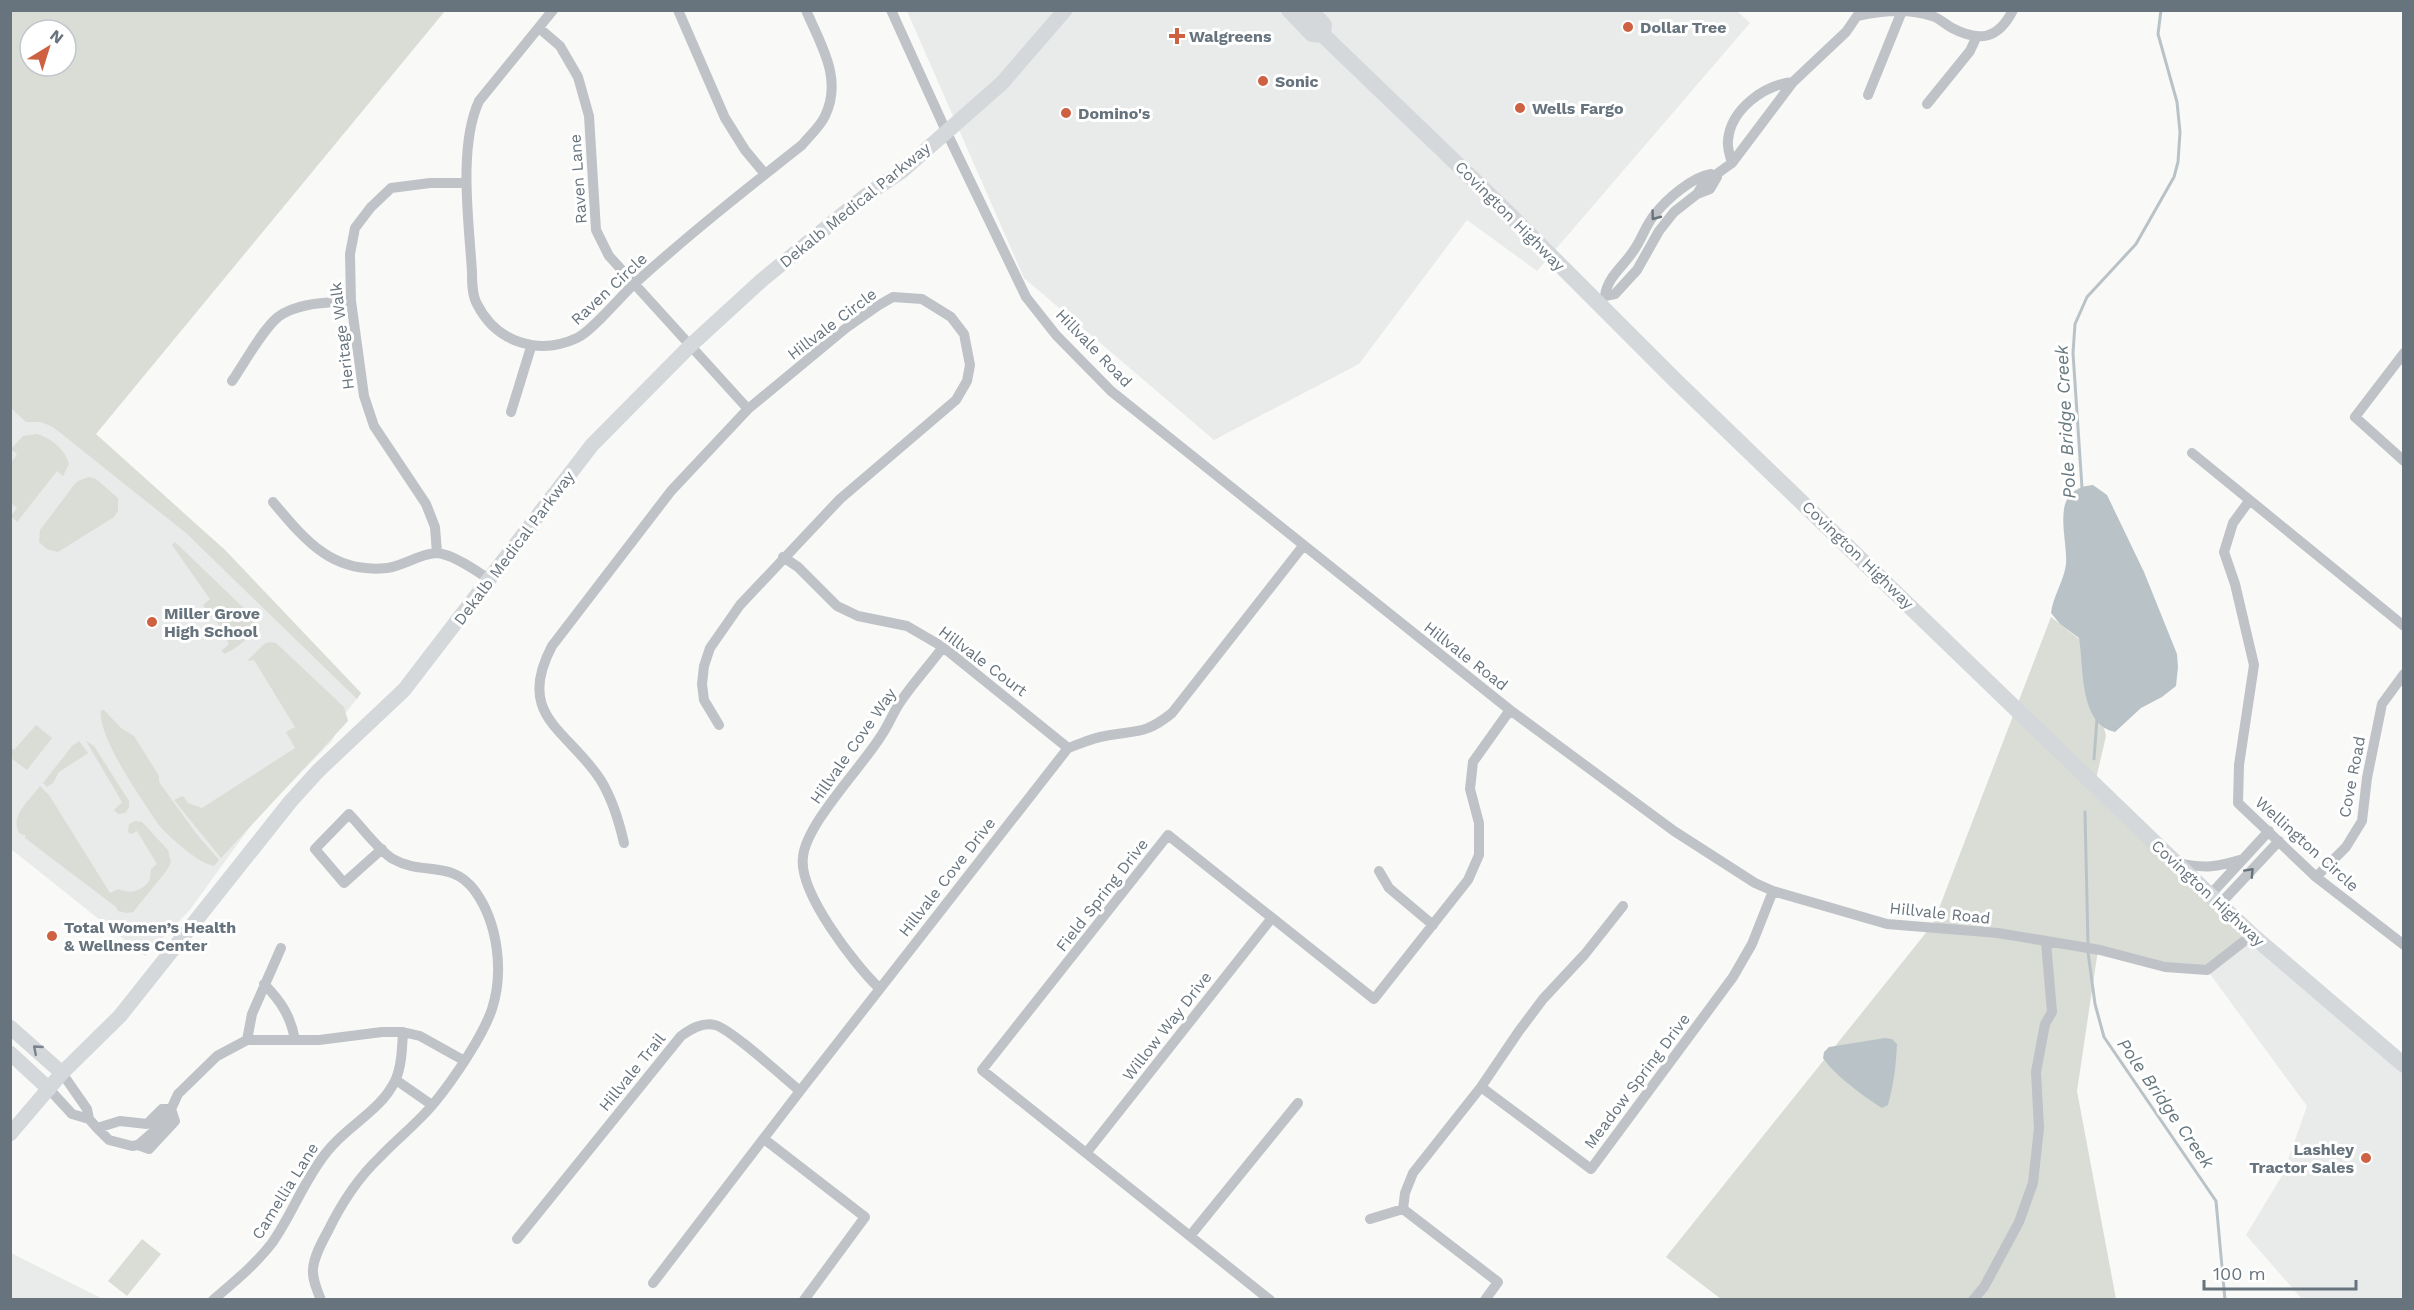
<svg xmlns="http://www.w3.org/2000/svg" width="2414" height="1310" viewBox="0 0 2414 1310" font-family="'Work Sans',sans-serif">
<rect width="100%" height="100%" fill="#f9f9f7"/>
<path fill="#e9eaea" d="M1736,10L1750,23L1537,271L1467,220L1359,364L1214,440L1024,278L907,11Z
M10,366L225,550L361,693L345,714L332,741L258,816L189,911L145,956L11,849Z
M2247,939L2403,1068V1299H2302L2246,1235L2283,1174L2307,1106L2207,970Z
M10,1253H11L103,1299H11Z"/>
<path fill="#d9ddd6" fill-rule="evenodd" d="M11,10L445,11L96,434L225,550L361,693L357,699L186,533L53,427L41,422H26L11,408ZM30,30H66V66H30Z
M36,434C50,437 66,450 69,464L63,476L57,471L17,522L11,516L17,508L11,503V463L17,454L11,449L23,436Z
M89,477L96,479L118,498V511L114,517L58,552L47,549L39,542L40,530L74,485L78,481Z
M175,542L253,617C258,635 239,646 225,654L221,651L229,644L226,639L228,636L203,605L210,599L172,545Z
M2051,617L2084,643L2106,736L2095,783L2247,939L2207,970L2098,950L2077,1091L2116,1299H1721L1666,1257L1933,924Z
M270,642L276,643L344,707L348,721L221,858L174,800L183,796L188,803L202,808L295,748L286,732L295,727L254,660L247,661L264,644Z
M101,710H104L121,728L134,736L159,776V782L195,832L219,860L214,866C199,864 168,836 158,824C142,799 97,737 101,710Z
M36,725L52,738L27,770L11,758V748L14,750Z
M79,741L88,753L59,772L53,783L47,787L43,783L72,746Z
M86,741L94,746L129,801V808L125,813L118,814L114,810L122,802Z
M40,786L49,795L110,893L118,889C131,894 141,892 150,880L151,869L157,864L137,831L131,834L128,832L129,824L135,821L142,822L168,850L171,862L167,870L133,912L127,913L118,911L116,907L25,838V835L20,834C8,817 30,800 40,786Z
M142,1239L161,1254L127,1296L108,1281Z"/>
<path fill="#b9c3c7" d="M2093,485L2107,495L2144,572L2177,654L2178,667L2176,686L2162,697L2141,708L2115,732C2079,724 2084,668 2079,638L2060,624L2051,613C2053,596 2064,581 2066,564C2068,535 2048,489 2093,485Z
M1885,1038L1892,1039L1897,1044C1896,1065 1894,1084 1888,1105L1882,1108C1866,1098 1833,1074 1823,1058L1824,1052L1829,1047Z"/>
<g fill="none" stroke-linecap="round" stroke-linejoin="round">
<path stroke="#b9c3c7" stroke-width="3" d="M2082,488L2073,353L2075,324L2087,297L2136,244L2174,177L2178,162L2180,132L2177,102L2158,34L2161,10
M2094,759L2097,719
M2085,812L2088,945
M2088,952L2095,1004L2104,1037L2216,1201L2225,1300"/>
<path stroke="#bfc2c6" stroke-width="10" d="M553,10L479,101C458,147 469,222 472,272C472,282 472,295 477,304C496,342 538,356 577,338C591,332 620,297 633,285C687,236 745,190 802,145C809,136 820,127 825,116C843,78 821,46 806,10
M678,10L725,118L745,150L765,174
M891,10L946,131L1026,297L1056,335L1111,391L1510,710L1674,831L1755,883L1773,891L1887,924L1998,933L2100,950L2165,967L2207,970L2252,935
M539,28L560,46L578,77L589,116L596,230L609,256L748,409
M1868,95L1902,11
M1927,104L1970,51L1976,38
M1732,163C1730,156 1727,148 1728,140C1731,109 1764,85 1793,82
M1697,194L1704,183L1732,163L1793,82L1846,32L1857,16C1880,11 1908,8 1932,16C1939,18 1945,24 1952,28C1979,42 1998,40 2013,10
M1605,296C1607,277 1624,266 1634,250C1642,239 1646,224 1655,214C1667,199 1692,177 1711,174
M1599,303L1605,296L1615,294L1637,270L1659,231L1674,212L1697,194L1710,189L1717,177
M2404,353L2355,417L2404,461
M232,381C244,364 262,330 278,317C298,302 328,303 351,301
M511,412L531,347
M2192,453L2404,626
M2249,501L2233,523L2224,552L2235,584L2254,665L2239,765L2238,803L2316,877L2404,945
M273,502C305,540 332,574 387,568C403,566 419,554 436,553C451,553 477,571 490,580
M437,553L435,527L426,504L374,426L364,396L351,301L350,254L355,228L371,207L391,188L430,183H466
M783,557L798,567L837,606L858,616L907,626L943,647L1068,748
M624,843C619,821 612,798 600,779C567,729 515,716 552,646L671,491L748,409L846,328L879,305L893,297L922,299L951,317L964,334L970,365L967,381L956,400L840,499L740,605L710,648L704,666L702,684L704,700L719,725
M2179,863C2205,869 2217,867 2243,859
M1379,871L1389,888L1433,925
M2316,877L2346,847L2362,821L2367,778L2382,704L2404,674
M2210,895L2269,831
M2220,904L2279,841
M264,984C281,1001 291,1017 295,1040
M879,988C855,965 798,892 803,857C806,824 861,768 881,736C888,726 892,715 899,704C912,684 929,666 943,647
M247,1040L252,1014L281,948
M62,1073L87,1109L89,1119L97,1128L109,1140L132,1146L138,1145L152,1133L168,1116L178,1094L217,1056L247,1040H319L382,1032H403L420,1036L463,1060
M396,1080L432,1105
M1481,1087L1591,1169L1733,977L1752,944L1773,891
M49,1089L72,1114L89,1119
M97,1128L120,1121L147,1124L162,1109H171
M764,1139L865,1217L804,1300
M138,1145L149,1149L175,1121L171,1109
M1087,1152L1271,919
M1403,1209L1405,1193L1413,1173L1481,1087L1519,1031L1543,999L1585,954L1623,906
M1370,1219L1403,1209L1498,1282L1485,1300
M1190,1236L1298,1103
M517,1239L681,1036C691,1029 702,1022 715,1025C731,1029 784,1078 800,1091
M653,1283L800,1091L1068,748C1080,744 1092,738 1105,736C1136,730 1145,735 1172,713L1303,546
M213,1300C234,1282 255,1265 272,1243C292,1215 304,1180 326,1153C346,1126 380,1112 395,1081C402,1066 402,1047 403,1032
M321,1300C317,1290 312,1279 313,1269C314,1256 322,1242 328,1231C341,1204 358,1178 380,1157C398,1138 419,1122 435,1102C453,1080 483,1036 492,1009C504,972 498,923 475,891C452,859 422,876 393,859C379,851 361,826 349,814L315,849L344,883L382,849
M1270,1300L982,1070L1168,835L1374,999L1468,880L1479,855V823L1470,789L1473,762L1510,710
M1973,1300L1984,1287L2019,1222L2033,1183L2039,1128L2036,1072L2045,1024L2052,1012L2046,942"/>
<path stroke="#d5d8db" stroke-width="15" d="M10,1027L62,1073
M10,1053L49,1089
M10,1134L62,1073L120,1016L290,802L318,771L404,690L592,445L691,345L762,280L865,196L902,171L1002,83L1065,10"/>
<path stroke="#d5d8db" stroke-width="16" d="M1289,10L1312,34L1323,35L1505,210L1677,382L2155,843L2252,935L2404,1065
M1310,10L1324,25L1323,35"/>
</g>
<defs><path id="oneway-chevron" d="M-2-3.5L2.5 0L-2 3.5" fill="none" stroke-width="1.6" stroke-linecap="round" stroke-linejoin="round" transform="scale(1.5)"/></defs>
<g stroke="#67747e">
<use href="#oneway-chevron" transform="translate(1655 216) rotate(127)"/>
<use href="#oneway-chevron" transform="translate(2250 872) rotate(-47)"/>
</g>
<use stroke="#78838c" href="#oneway-chevron" transform="translate(37 1049) rotate(-139)"/>
<g fill="#ce6141" stroke="#fff" stroke-width="2">
<circle cx="1628" cy="27" r="6"/>
<path d="M1174 27h6v6h6v6h-6v6h-6v-6h-6v-6h6z"/>
<circle cx="1263" cy="81" r="6"/>
<circle cx="1520" cy="108" r="6"/>
<circle cx="1066" cy="113" r="6"/>
<circle cx="152" cy="622" r="6"/>
<circle cx="52" cy="936" r="6"/>
<circle cx="2366" cy="1158" r="6"/>
</g>
<g text-anchor="middle" dominant-baseline="central" stroke-width="6" stroke-linejoin="round" paint-order="stroke">
<g font-size="16" font-weight="bold" fill="#67747e" stroke="#fff" text-anchor="start">
<text x="1640" y="27">Dollar Tree</text>
<text x="1189" y="36">Walgreens</text>
<text x="1275" y="81">Sonic</text>
<text x="1532" y="108">Wells Fargo</text>
<text x="1078" y="113">Domino's</text>
<text x="164" y="613">Miller Grove<tspan x="164" dy="18">High School</tspan></text>
<text x="64" y="927">Total Women’s Health<tspan x="64" dy="18">&amp; Wellness Center</tspan></text>
<text x="2354" y="1149" text-anchor="end">Lashley<tspan x="2354" dy="18">Tractor Sales</tspan></text>
</g>
<g font-size="16" fill="#67747e" stroke="#fff">
<text transform="translate(578 179) rotate(-94)">Raven Lane</text>
<text transform="translate(855 205) rotate(-39)">Dekalb Medical Parkway</text>
<text transform="translate(1510 216) rotate(45)">Covington Highway</text>
<text transform="translate(609 289) rotate(-43)">Raven Circle</text>
<text transform="translate(832 324) rotate(-37)">Hillvale Circle</text>
<text transform="translate(342 336) rotate(-97)">Heritage Walk</text>
<text transform="translate(1094 348) rotate(46)">Hillvale Road</text>
<text transform="translate(514 548) rotate(-53)">Dekalb Medical Parkway</text>
<text transform="translate(1858 555) rotate(44)">Covington Highway</text>
<text transform="translate(1466 656) rotate(38)">Hillvale Road</text>
<text transform="translate(983 661) rotate(37)">Hillvale Court</text>
<text transform="translate(853 746) rotate(-55)">Hillvale Cove Way</text>
<text transform="translate(2352 777) rotate(-79)">Cove Road</text>
<text transform="translate(2307 844) rotate(42)">Wellington Circle</text>
<text transform="translate(947 877) rotate(-52)">Hillvale Cove Drive</text>
<text transform="translate(2208 893) rotate(43)">Covington Highway</text>
<text transform="translate(1102 895) rotate(-52)">Field Spring Drive</text>
<text transform="translate(1940 913) rotate(6)">Hillvale Road</text>
<text transform="translate(1167 1026) rotate(-52)">Willow Way Drive</text>
<text transform="translate(632 1072) rotate(-51)">Hillvale Trail</text>
<text transform="translate(1637 1081) rotate(-53)">Meadow Spring Drive</text>
<text transform="translate(285 1191) rotate(-58)">Camellia Lane</text>
</g>
<g font-size="18" font-style="italic" fill="#67797f" stroke="#fff">
<text transform="translate(2065 422) rotate(-93)">Pole Bridge Creek</text>
<text transform="translate(2166 1103) rotate(55)">Pole Bridge Creek</text>
</g>
</g>
<rect width="2414" height="1310" fill="none" stroke="#67747e" stroke-width="24"/>
<g transform="translate(48 48) rotate(38)"><circle r="28" fill="#ffffff" stroke="#c2c7cb" stroke-width="1.5"/>
<path d="M0-4.5L10 22L0 15L-10 22Z" fill="#ce6141"/>
<text y="-9" font-size="16" font-weight="bold" text-anchor="middle" fill="#67747e">N</text>
</g>
<path d="M2204 1280v9h152v-9" fill="none" stroke="#67747e" stroke-width="3"/>
<text x="2213" y="1280" font-size="18" fill="#67747e" stroke="#ffffff" stroke-width="4.5" paint-order="stroke">100 m</text>
</svg>
